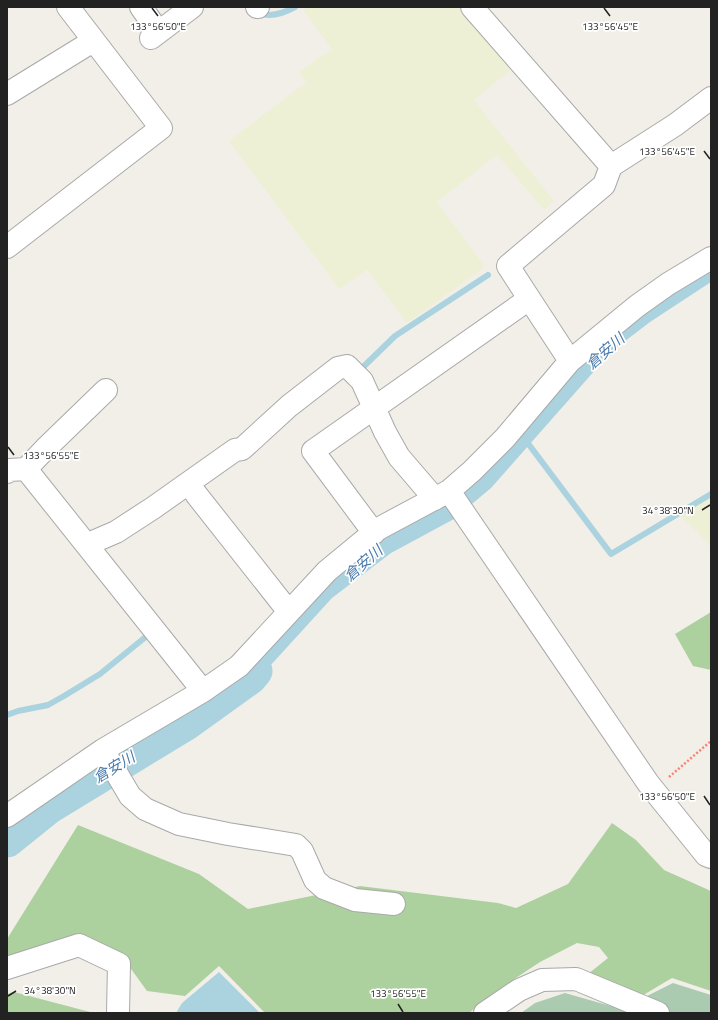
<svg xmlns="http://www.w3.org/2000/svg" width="718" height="1020" viewBox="0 0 718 1020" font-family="'Titillium Web','Noto Sans JP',sans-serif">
<rect width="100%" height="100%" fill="#f2efe9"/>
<path fill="#eef0d5" d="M307,7H462L513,68L474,100L554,201L544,210L497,155L437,202L485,267L407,323L367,270L339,289L229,141L306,82L299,72L332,49L303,10Z
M711,497V547L680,515Z"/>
<path fill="#add19e" d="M711,612V670L693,666L675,634Z
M612,823L636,840L664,870L711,891V991L672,978L640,997L588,974L608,958L599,947L577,943L540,962L504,986L469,1013H265L219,966L185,996L147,991L126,962L77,940L7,961V939L78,825L199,874L248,909L360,886L498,903L516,908L568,884Z
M14,992L94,1013H7V994Z"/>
<path fill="#aacbaf" d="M673,983L711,995V1013H521L535,1003L565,993L621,1009Z"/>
<path fill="#aad3df" d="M711,267V282L650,322L612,351L491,488L454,519L391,553L332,598L269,667L222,707L210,693L385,533L642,311Z
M219,972L260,1013H176L182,1003Z"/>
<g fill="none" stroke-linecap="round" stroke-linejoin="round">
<path stroke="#aad3df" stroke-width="6" d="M259,13C271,18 284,13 295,7
M358,371L360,370L395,336L488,275
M524,438L611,554L711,494
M7,715L18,711L48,705L64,696L100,674L148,635L145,631"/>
<path stroke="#aad3df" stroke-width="35" d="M7,840L48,807L186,723L250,677L255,671"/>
<defs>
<path id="minor" d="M141,7L158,31
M257,7H258
M472,7L611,166
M151,38L192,7
M7,94L93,41
M7,247L161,128L68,7
M570,361L508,266L604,185L611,166L675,125L711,98
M26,469L203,691
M7,472L9,470L26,469L45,449L106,390
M449,491L648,783L706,855L711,857
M196,494L289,612
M374,533L313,451L529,299
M88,544L116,532L153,508L235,450L242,449L289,406L338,368L347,366L362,381L385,432L399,457L435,499
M103,750L130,796L145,809L179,824L228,834L296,845L302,851L315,880L324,888L355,900L394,904
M7,816L103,750L203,691L239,666L327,571L378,529L449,491L472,471L505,438L570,361L637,306L668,284L711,258
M7,968L79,945L119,964L118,1013
M485,1013L519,990L542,980L576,979L658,1013"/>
</defs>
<use href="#minor" stroke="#a9a9a9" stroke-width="24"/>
<path stroke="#fa8072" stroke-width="2.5" stroke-dasharray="2 2" stroke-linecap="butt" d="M669,777L711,741"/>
<use href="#minor" stroke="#fff" stroke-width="22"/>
</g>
<path fill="none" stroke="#222" stroke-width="1.5" d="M152,8L158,16M604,8L610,16M704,151L710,159M8,447L14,455M702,510L710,505M704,796L710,805M8,996L16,991M398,1004L403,1012"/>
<g text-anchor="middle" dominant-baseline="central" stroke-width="3.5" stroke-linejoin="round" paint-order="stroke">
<g font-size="15" font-style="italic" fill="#4a7aab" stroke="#fff">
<text transform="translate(605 351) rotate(-41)">倉安川</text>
<text transform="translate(363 563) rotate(-41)">倉安川</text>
<text transform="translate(114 767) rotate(-31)">倉安川</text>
</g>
</g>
<g font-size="10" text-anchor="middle" fill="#222" stroke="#fff" stroke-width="3.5" stroke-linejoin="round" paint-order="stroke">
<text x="158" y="30">133°56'50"E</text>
<text x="610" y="30">133°56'45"E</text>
<text x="667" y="155">133°56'45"E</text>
<text x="51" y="459">133°56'55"E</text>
<text x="668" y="514">34°38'30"N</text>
<text x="667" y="800">133°56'50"E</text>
<text x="50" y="994">34°38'30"N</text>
<text x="398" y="997">133°56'55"E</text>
</g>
<rect width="718" height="1020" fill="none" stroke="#222222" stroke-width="16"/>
</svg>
